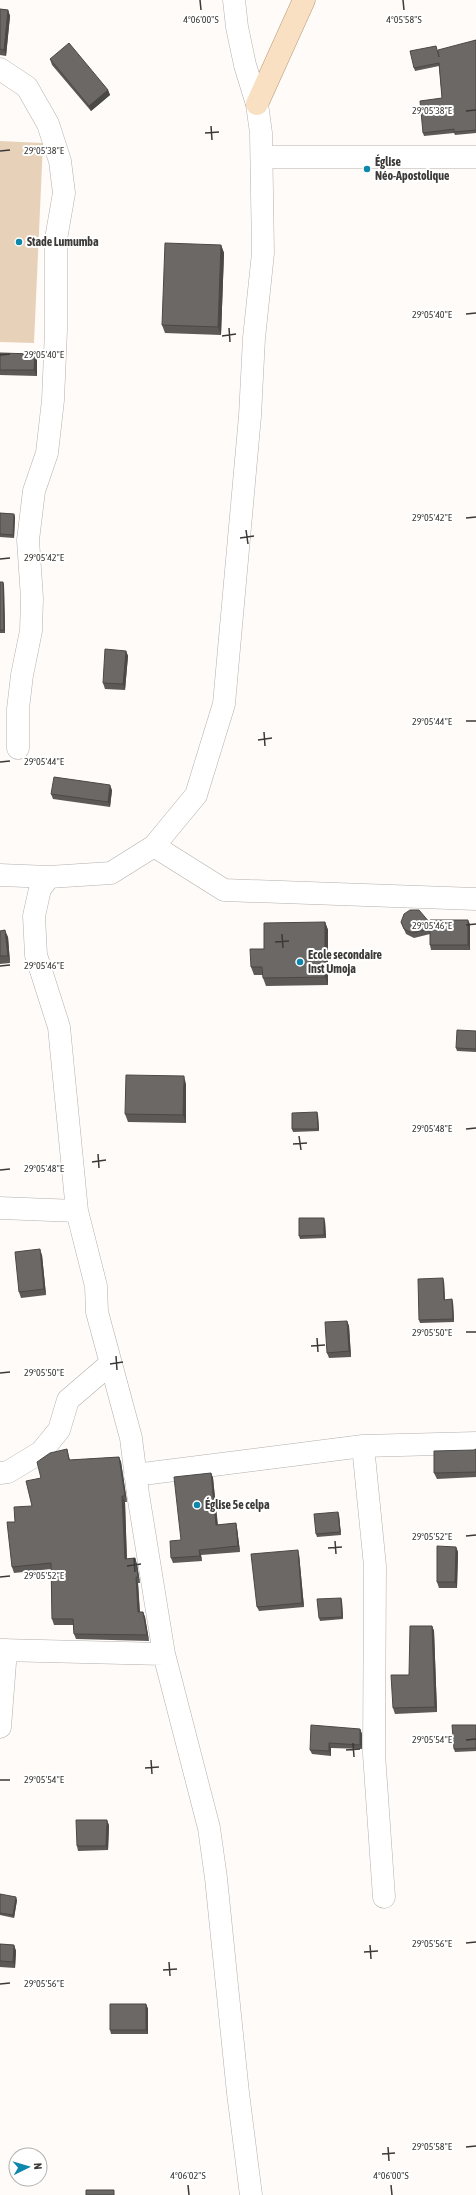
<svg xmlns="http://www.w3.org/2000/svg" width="476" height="2195" viewBox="0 0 476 2195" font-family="'Asap Condensed',sans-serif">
<rect width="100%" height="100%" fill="#fefbf8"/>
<path fill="#e7d2b9" d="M0,141L43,143L34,343L0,342Z"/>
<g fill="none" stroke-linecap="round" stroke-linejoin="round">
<defs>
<path id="minor" d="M0,69L27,87L48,124L60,161L64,193L56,239V330L53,400L47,453L34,491L28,540L32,598L31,631L22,675L18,709V748
M262,157H476
M154,846L224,890L476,899
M0,875L49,877L111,873L154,846L196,795L224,704L250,416L254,338L263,253L261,133L257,104L245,65L237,27L234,0
M49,877L40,889L34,916L36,955L59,1027L77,1211L96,1286L97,1312L131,1438L138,1494L164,1654L209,1828L216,1878L238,2093L251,2195
M0,1208L77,1211
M363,1446L375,1566L374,1754L384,1897
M0,1473L8,1472L41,1452L59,1430L68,1400L110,1364
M135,1475L363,1446L476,1443
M0,1650L164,1654
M0,1727L6,1650"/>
<path id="major" d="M257,104L304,0"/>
</defs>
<use href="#minor" stroke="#b3b0ad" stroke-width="23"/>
<use href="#major" stroke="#b49978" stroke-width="23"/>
<use href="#minor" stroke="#fff" stroke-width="22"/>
<use href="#major" stroke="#f9e0c2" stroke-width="22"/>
</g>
<path fill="#5c5957" d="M0,9L8,10L10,16L6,56L0,55Z
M476,40V133L455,135L454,133L424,136L423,133L442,98L439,66L415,71L414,68L436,46L438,54Z
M50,59L108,90L110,95L91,111L52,65Z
M221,245L224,253L221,335L165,333L162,325Z
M0,353L37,359V376L0,375Z
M0,513L14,514L15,517L14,538L0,537Z
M0,582H3L4,585L5,633H0Z
M126,651L128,656L125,690L105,689L103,683Z
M112,790L110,807L53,799L51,794Z
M325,922L328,930V985L266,986L263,978V975H254L251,967L264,949Z
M401,922L470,924V950H431L430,945V934L414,938L406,934Z
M0,931L8,937L10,963L0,964Z
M476,1031V1052L457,1051L456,1048Z
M186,1084V1123L128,1122L125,1114Z
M317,1112L318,1115L319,1131L293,1132L292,1129Z
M325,1221L326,1238L300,1239L299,1236Z
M42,1255L46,1295L21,1298L19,1292Z
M444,1281L445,1300L453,1302L454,1322L420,1323L419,1320Z
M347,1321L349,1326L351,1357L329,1358L327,1353Z
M67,1449L70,1460L119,1457L121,1462L127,1502H125L127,1559L137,1564L140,1583H138L140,1612H143L145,1617L149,1641L76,1639L74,1634L73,1625H54L52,1619L51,1569L14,1573L12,1567L15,1522L32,1506L41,1478Z
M476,1449V1477L437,1479L434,1473Z
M211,1473L213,1478L218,1525L236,1523L237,1528L240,1552L201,1555L202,1561L173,1563L171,1558L181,1540Z
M338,1512L339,1515L341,1535L317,1537L316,1534Z
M456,1547L458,1552L457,1588H439L437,1582Z
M299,1554L304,1607L259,1611L257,1607Z
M341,1598L342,1601L343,1619L320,1621L319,1618Z
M432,1626L434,1631L437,1712L395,1714L393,1708Z
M476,1725V1751L455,1752L454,1749Z
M360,1729L362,1734V1749L331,1748V1756L312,1754L310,1750Z
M109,1825L108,1850L78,1851L77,1846Z
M0,1894L17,1900L14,1918L0,1915Z
M0,1944L14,1945L16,1951L15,1968L0,1967Z
M146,2004L148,2009V2034H111L110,2030Z"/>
<path fill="#4b4947" d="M8,10L10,16L6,56L4,50Z
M108,90L110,95L91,111L89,106Z
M221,245L224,253L221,335L218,327Z
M35,354L37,359V376L34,370Z
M14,514L15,517L14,538L13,535Z
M3,582L4,585L5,633L4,630Z
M126,651L128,656L125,690L123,684Z
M110,785L112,790L110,807L108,802Z
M468,920L470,924V950L468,945Z
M325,922L328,930V985L325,977Z
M5,930L8,937L10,963L8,956Z
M184,1076L186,1084V1123L183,1115Z
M317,1112L318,1115L319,1131L318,1129Z
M324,1218L325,1221L326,1238L324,1235Z
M40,1249L42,1255L46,1295L44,1289Z
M443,1278L444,1281L445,1303L444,1300Z
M452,1299L453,1302L454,1322L453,1319Z
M347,1321L349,1326L351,1357L349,1351Z
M119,1457L121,1462L127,1502L125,1496Z
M211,1473L213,1478L218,1530L216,1525Z
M122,1496L125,1502L127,1565L125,1559Z
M338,1512L339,1515L341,1535L340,1532Z
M236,1523L237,1528L240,1552L238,1546Z
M456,1547L458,1552L457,1588L455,1582Z
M199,1550L201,1555L202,1561L200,1556Z
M298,1550L299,1554L304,1607L302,1603Z
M135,1558L137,1564L140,1583L138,1577Z
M136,1577L138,1583L140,1618L138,1612Z
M341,1598L342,1601L343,1619L342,1617Z
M143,1612L145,1617L149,1641L147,1635Z
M432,1626L434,1631L437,1712L435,1707Z
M360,1729L362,1734V1749L360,1745Z
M329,1743L331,1748V1756L329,1751Z
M107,1820L109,1825L108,1850L106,1846Z
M16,1897L17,1900L14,1918L13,1915Z
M14,1945L16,1951L15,1968L13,1962Z
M146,2004L148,2009V2034L146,2030Z"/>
<path fill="#6b6865" stroke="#4b4947" d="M0,9L8,10L4,50L0,49Z
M476,40V130L454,132V129L423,133L420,101L442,98L439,63L414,68L410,51L436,46L439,57L438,50Z
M69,43L108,90L89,106L50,59Z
M165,243L221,245L218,327L162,325Z
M0,353L35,354L34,370H0Z
M0,513L14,514L13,535L0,534Z
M0,582H3L4,630H0Z
M105,649L126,651L123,684L103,683Z
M54,777L110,785L108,802L51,794Z
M410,910H419L430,923V920H468V945H430V929L412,933L404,929L401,922L404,914Z
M325,922V977L263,978L262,967H251L250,949H264V923Z
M5,930L8,956H0V931Z
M457,1030L476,1031V1049L456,1048Z
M126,1075L184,1076L183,1115L125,1114Z
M317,1112L318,1129H292V1113Z
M299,1218H324V1235L299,1236Z
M40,1249L44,1289L19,1292L15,1252Z
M443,1278L444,1300L452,1299L453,1319L419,1320L418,1279Z
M347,1321L349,1351L327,1353L325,1322Z
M67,1449L69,1460L119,1457L125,1496H122L125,1559L135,1558L138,1577H136L138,1612H143L147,1635L74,1634L73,1619H52L51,1563L12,1567L7,1522H15L14,1507L32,1506L26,1481L41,1478L37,1462L50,1453Z
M476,1449V1472L434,1473V1451L474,1450Z
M211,1473L216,1525L236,1523L238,1546L199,1550L200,1556L171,1558L170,1541L181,1540L174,1477Z
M338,1512L340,1532L316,1534L314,1514Z
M437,1546L456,1547L455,1582H437Z
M298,1550L302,1603L257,1607L251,1554Z
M341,1598L342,1617L319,1618L317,1599Z
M410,1626H432L435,1707L393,1708L391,1675H409Z
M311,1725L360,1729V1745L329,1743V1751L310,1750Z
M452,1725H476V1748L454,1749Z
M76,1820H107L106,1846H77Z
M0,1894L16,1897L13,1915L0,1913Z
M0,1944L14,1945L13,1962L0,1961Z
M110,2004H146V2030H110Z
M86,2190H114V2195H86Z"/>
<path fill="none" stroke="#3b3a38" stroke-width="1.5" d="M200,0L201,10M403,0L404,10M466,111L476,110M211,126L212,140M205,133L219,132M0,151L10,150M466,314L476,313M229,328L230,342M222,336L236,334M0,355L10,354M466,518L476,517M246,530L248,544M240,538L254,536M0,559L10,558M466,721H476M264,732L265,746M258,740L272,738M0,762L10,761M466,925L476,924M282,934L283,948M275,942L289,941M0,966L10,965M466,1129L476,1128M299,1136L301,1150M293,1144L307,1143M98,1154L99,1168M92,1162L106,1160M0,1170L10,1169M466,1332H476M317,1338L318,1352M311,1346L325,1345M116,1356L117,1370M110,1364L123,1362M0,1373L10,1372M466,1536L476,1535M335,1541L336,1554M328,1548L342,1547M134,1558L135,1572M127,1566L141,1564M0,1577L10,1576M466,1740L476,1739M353,1743L354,1757M346,1750L360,1749M151,1760L152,1774M145,1768L159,1767M0,1780H10M466,1943L476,1942M370,1945L371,1959M364,1952L378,1951M169,1962L170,1976M163,1970L177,1969M0,1984L10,1983M388,2147L389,2161M466,2147L476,2146M382,2154L395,2153M188,2185L189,2195M391,2185L392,2195"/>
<g fill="#0d87ab" stroke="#fff" stroke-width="1.5">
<circle cx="367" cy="169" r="4"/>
<circle cx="19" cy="242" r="4"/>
<circle cx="300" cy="962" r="4"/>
<circle cx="197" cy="1505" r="4"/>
</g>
<g text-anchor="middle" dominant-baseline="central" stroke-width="4" stroke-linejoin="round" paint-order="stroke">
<g font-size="12" font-weight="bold" fill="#3b3a38" stroke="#fff" text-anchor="start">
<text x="375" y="162">Église<tspan x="375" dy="14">Néo-Apostolique</tspan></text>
<text x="27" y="242">Stade Lumumba</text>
<text x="308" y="955">Ecole secondaire<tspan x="308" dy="14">Inst Umoja</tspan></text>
<text x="205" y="1505">Église 5e celpa</text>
</g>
</g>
<g font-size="10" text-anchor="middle" fill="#3b3a38" stroke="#fff" stroke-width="4" stroke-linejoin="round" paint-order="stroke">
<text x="201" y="23">4°06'00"S</text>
<text x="404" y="23">4°05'58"S</text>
<text x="432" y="114">29°05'38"E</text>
<text x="44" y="154">29°05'38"E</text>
<text x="432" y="318">29°05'40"E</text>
<text x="44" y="358">29°05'40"E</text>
<text x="432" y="521">29°05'42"E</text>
<text x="44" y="561">29°05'42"E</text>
<text x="432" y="725">29°05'44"E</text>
<text x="44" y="765">29°05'44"E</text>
<text x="432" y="929">29°05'46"E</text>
<text x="44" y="969">29°05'46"E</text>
<text x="432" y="1132">29°05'48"E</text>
<text x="44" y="1172">29°05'48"E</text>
<text x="432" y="1336">29°05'50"E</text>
<text x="44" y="1376">29°05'50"E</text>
<text x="432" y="1540">29°05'52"E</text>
<text x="44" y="1579">29°05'52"E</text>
<text x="432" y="1743">29°05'54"E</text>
<text x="44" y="1783">29°05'54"E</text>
<text x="432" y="1947">29°05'56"E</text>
<text x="44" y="1987">29°05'56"E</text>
<text x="432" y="2150">29°05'58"E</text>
<text x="188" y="2179">4°06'02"S</text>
<text x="391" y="2179">4°06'00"S</text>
</g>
<g transform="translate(28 2167) rotate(85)"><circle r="19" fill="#ffffff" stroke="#b1b0af"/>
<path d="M0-3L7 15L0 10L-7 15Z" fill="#0d87ab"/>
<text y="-6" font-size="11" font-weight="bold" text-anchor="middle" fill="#3b3a38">N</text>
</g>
</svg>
